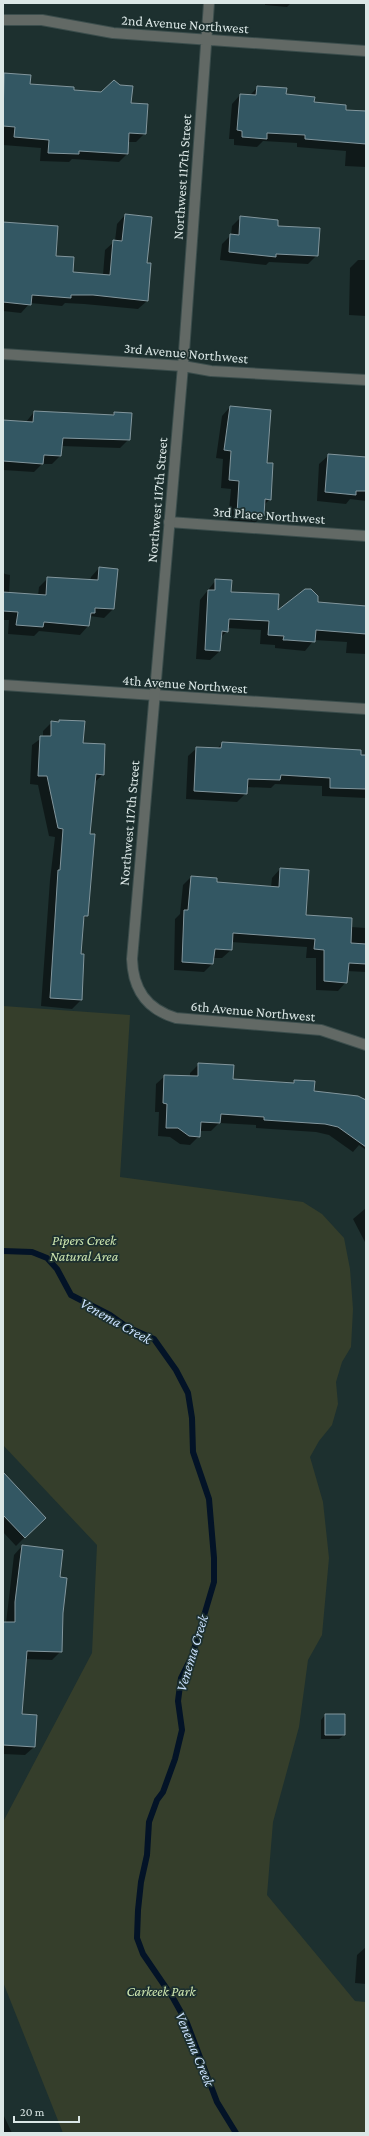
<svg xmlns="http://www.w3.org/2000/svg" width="369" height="2136" viewBox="0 0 369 2136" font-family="'Crimson Pro',serif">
<rect width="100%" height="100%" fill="#1d302f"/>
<path fill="#353e2b" d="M3,1006L130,1015L120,1177L303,1202L322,1214L344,1238L350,1269L353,1309L351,1347L342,1362L336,1382L338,1404L332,1425L319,1441L310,1457L323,1502L329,1558L322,1635L308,1660L299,1727L273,1822L267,1895L355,2001L366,2002V2133H63L3,1982V1822L92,1653L97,1545L3,1445Z"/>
<path fill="#0007" d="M265,3H291L287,7L265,5Z
M4,74L29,85L73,91L130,104L145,133L136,142H128L127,154L119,162L72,159L69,162L40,161L41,148L3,145Z
M258,87L345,111L366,112V167L345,166L346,151L297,147V143L263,141L257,147L234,145V139H229L232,104L240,95L249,96Z
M125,215L146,264H150L147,301L138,309L84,304L65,303L62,306L30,303L21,313L3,311V224L55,257L72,273L103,275L105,250L115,241L117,224Z
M241,217L277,227L317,255L308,264L269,262L266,265L220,260L222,244L231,235L232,226Z
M358,260H366V316L349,315L350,268Z
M230,407L266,464L270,499L263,506V515L254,524L228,522L231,489L221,488L223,459L216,458L222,416Z
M34,412L111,416L114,413L129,439L120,448L61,446L60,456L52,464H42L34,472L3,470V421L26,422Z
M329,455L366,458V501L350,499L346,504L317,501L319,464Z
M99,568L117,570L113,609L104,618L90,616L88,626L80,635L39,631L34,636L8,634L9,620H3V572L5,574L10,575L9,594L38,596L39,587L48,578L90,581L91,577Z
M216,580L230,592L277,612L317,603L366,608V654L346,653L347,642L314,640L305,651L275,648V645L260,644L261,630L228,628L227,631L220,638V651L210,660L196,659L200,600Z
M59,721L82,744L103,774L94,783L89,835L87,915L83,920L79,955H83L81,1000L72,1009L41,1006L50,880L55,837L49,836L38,785L30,784L32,745L43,737V731L52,722Z
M222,743L366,756V798L322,796V786L275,784L271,788L246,787V793L237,802L186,799L188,756L197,748L217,749Z
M280,869L305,916L351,927L366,928V972L347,971L346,982L338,991L316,990V958H306L307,947L231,942V950L222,958H213L212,964L204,972L174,970L175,919L180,914L183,885L191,877L216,883L271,887L272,878Z
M199,1064L232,1080L291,1084L294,1081L313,1092L366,1101V1150L359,1145L353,1152L329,1135L316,1132L256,1128V1125L219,1123L211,1131H199V1136L190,1145L180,1144L170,1137L158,1136L159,1112H155L156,1084L165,1076L190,1077V1073Z
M366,1208V1244L353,1219Z
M3,1488L36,1526L16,1546L3,1532Z
M22,1546L59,1578L62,1613L61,1651L52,1660L25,1659L21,1715L34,1747L25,1755L3,1754V1623H6L14,1555Z
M325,1715L344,1735L339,1739H321V1720Z
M366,1947V1984L355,1983L357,1955Z
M3,2114L12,2133H3Z"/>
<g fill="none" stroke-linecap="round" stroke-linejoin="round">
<path stroke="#031327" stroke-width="6" d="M3,1251L32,1252L47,1258L57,1269L71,1295L110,1315L127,1327L154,1339L176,1370L188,1393L192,1418L193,1452L209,1499L214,1558V1582L192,1656L181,1678L178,1701L182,1730L175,1759L163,1792L157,1800L149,1822L147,1855L141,1882L138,1910L137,1938L143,1954L173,1998L187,2023L217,2102L236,2133"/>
</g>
<path fill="#335763" stroke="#82969d" d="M4,73L31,75L30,84L74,87V90L101,92L114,80L120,85L133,86L131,103L148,104L146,134L129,133L128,154L79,151V154L48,153L49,140L14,137L15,127L3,126Z
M257,86L287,88L286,94L315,97L314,102L346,105V110L366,111V144L305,139V135L267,133V139L242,137V131L237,130L240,94L256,95Z
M125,214L152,217L147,263H151L148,301L93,295H71V298L32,295L31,305L3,302V222L58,226L56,256L74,257L73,272L110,275L113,240L122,241Z
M240,216L278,220V226L320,228L318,256L276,254V257L229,252L230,234L239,235Z
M230,406L271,410L267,463H273L271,500L265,499L264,516L237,514L239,481L229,480L231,451L224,450Z
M34,411L114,415V412L132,413L130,440L63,438L61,456L44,455L43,464L3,461V420L33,422Z
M328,454L366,457V491H356V495L325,492Z
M99,567L118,569L114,609L95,608V613H91L89,626L44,622L43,627L16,625L18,612L3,611V592L46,595L47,577L98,580Z
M215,579L232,580L231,592L279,594L278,610L305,589H311L318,596V602L366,606V634L316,630L315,642L287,640H283L284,636L268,635L269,621L229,619L228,632L222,631L220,651L205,650L208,590H215Z
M59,720L85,721L83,743L105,744L104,775L96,774L90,834H95L88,916H84L81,954H84L82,1000L50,998L58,870H60L63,829L58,828L47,776H38L40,736H51V721L59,722Z
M222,742L361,750V755H366V789L330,788V778L281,775L280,780L248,779L247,794L194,791L196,747L221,748Z
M280,868L309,870L306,915L352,918L351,943L366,944V964L349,963L347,983L324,981V950L314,949L315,939L233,933L232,950L215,949L213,964L182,962L184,910H188L191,876L217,878V882L279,887Z
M198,1063L234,1065L233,1079L294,1083V1080L315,1081L314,1091L358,1096L366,1100V1147L338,1127L325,1124L264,1120V1117L221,1114L220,1123L201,1122L200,1137L189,1136L178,1128H166L167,1104L163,1103L164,1075L198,1076Z
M3,1472L46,1518L25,1538L3,1515Z
M22,1545L63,1550L60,1577L67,1578L63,1613L62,1652L27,1651L22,1714L37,1715L35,1747L3,1745V1622H15V1602Z
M325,1714H345V1735H325Z"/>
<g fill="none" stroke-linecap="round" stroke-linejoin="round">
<defs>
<path id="minor" d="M3,20H42L113,33L366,51
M183,366L209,3
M169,522L366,536
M3,685L366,709"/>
<path id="tertiary" d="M3,354L183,366L211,371L366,380
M183,366L132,959C133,989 146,1009 176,1018L321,1030L366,1045"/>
</defs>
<use href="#minor" stroke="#3b4d4c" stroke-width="12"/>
<use href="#tertiary" stroke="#3b4d4c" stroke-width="12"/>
<use href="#minor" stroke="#626965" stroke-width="10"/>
<use href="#tertiary" stroke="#626965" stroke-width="10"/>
</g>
<g text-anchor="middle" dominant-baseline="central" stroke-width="3.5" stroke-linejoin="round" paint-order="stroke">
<g font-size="14" fill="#dbe7e6" stroke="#1d302f">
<text transform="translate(185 24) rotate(4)">2nd Avenue Northwest</text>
<text transform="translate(182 177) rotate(-86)">Northwest 117th Street</text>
<text transform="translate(186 353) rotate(5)">3rd Avenue Northwest</text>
<text transform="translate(157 500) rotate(-85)">Northwest 117th Street</text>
<text transform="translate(269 515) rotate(4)">3rd Place Northwest</text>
<text transform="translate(185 684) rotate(4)">4th Avenue Northwest</text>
<text transform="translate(129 823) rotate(-85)">Northwest 117th Street</text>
<text transform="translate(253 1011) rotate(5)">6th Avenue Northwest</text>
</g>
<g font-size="14" font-style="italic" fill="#cee6b0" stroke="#1d302f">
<text x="84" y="1240">Pipers Creek<tspan x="84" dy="16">Natural Area</tspan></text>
<text x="161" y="1991">Carkeek Park</text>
</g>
<g font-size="15" font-style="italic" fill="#c8dffb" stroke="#1d302f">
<text transform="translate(116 1321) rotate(29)">Venema Creek</text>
<text transform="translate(192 1653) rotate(-73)">Venema Creek</text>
<text transform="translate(195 2049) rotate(67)">Venema Creek</text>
</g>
</g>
<rect width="369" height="2136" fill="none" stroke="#dbe7e6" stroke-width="8"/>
<path d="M14 2116v6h65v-6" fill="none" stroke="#dbe7e6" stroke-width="2"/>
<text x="20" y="2116" font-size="12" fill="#dbe7e6" stroke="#1d302f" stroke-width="3" paint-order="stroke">20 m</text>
</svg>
